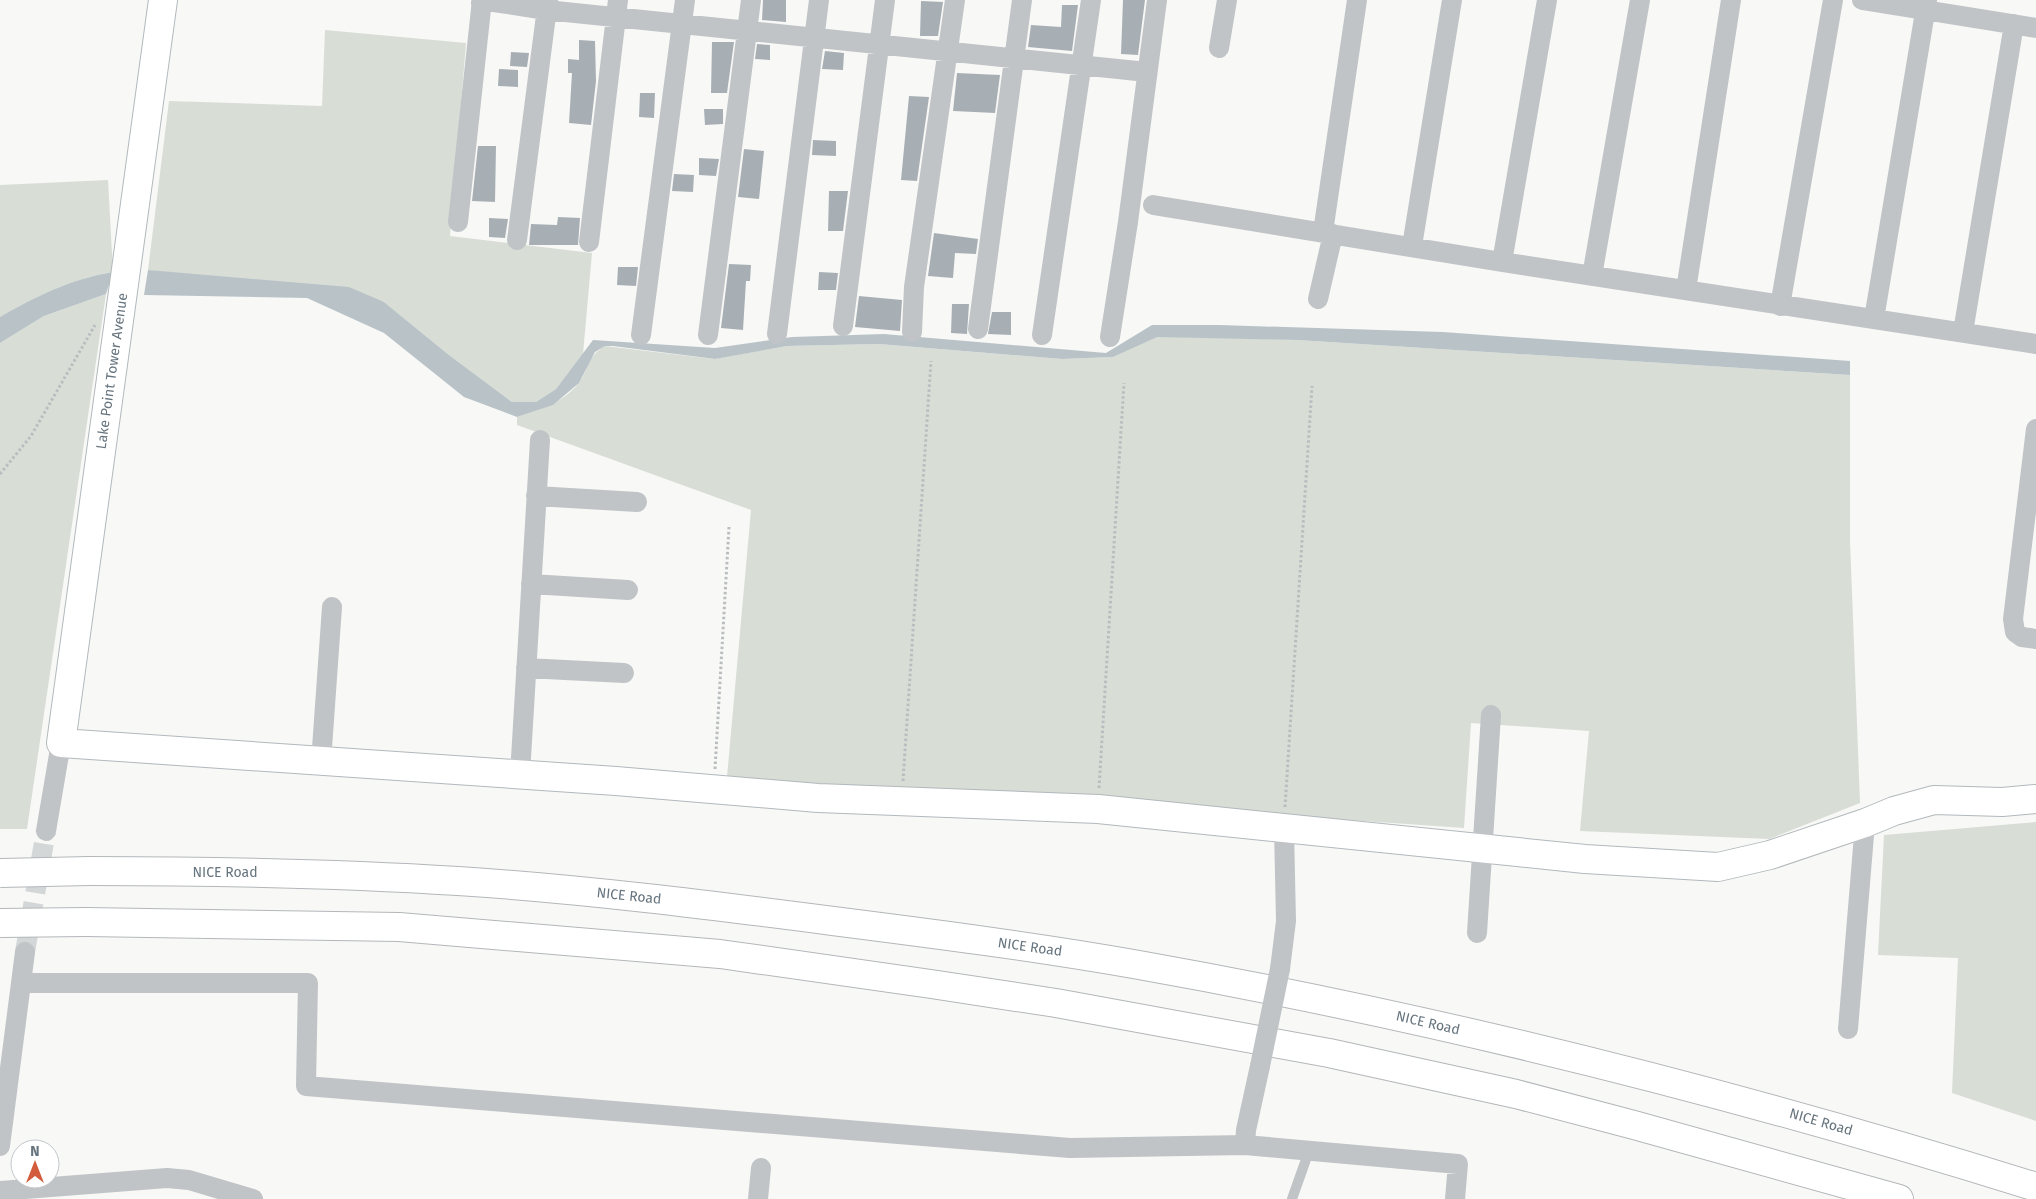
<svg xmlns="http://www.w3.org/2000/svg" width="2036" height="1199" viewBox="0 0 2036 1199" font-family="'Fira Sans',sans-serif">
<rect width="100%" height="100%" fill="#f8f8f6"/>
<path fill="#d8ddd6" d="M325,30L466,43L450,236L592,253L583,354L556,389L536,402H512L449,355L384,302L148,270L169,101L322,106Z
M108,180L113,272C71,279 36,296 0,317V185Z
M106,294L27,829H0V343L44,316Z
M1157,336L1297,340L1850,375V540L1860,803L1769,839L1580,831L1589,731L1471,723L1464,828L727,777L751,510L517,425V417C541,409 562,403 578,384C589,370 587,356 605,346L714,359L787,346L879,344L1062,359L1113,357Z
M2036,822V1121L1952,1093L1958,958L1878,955L1884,835Z"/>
<path fill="#b9c3c7" d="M148,270L349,287L384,302L449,355L512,402H536L556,389L593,340L715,348L792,337L884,334L1106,353L1152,325H1220L1443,332L1850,361V375L1297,340L1157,337L1113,357L1062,359L879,344L787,346L715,359L613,346H605L595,352L579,383L553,405L517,417L464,397L384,333L307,298L144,295Z
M113,272L106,294L44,316L0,343V317C36,296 71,279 113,272Z"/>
<path fill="#a8afb4" d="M763,0H786V22L762,20Z
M1123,0H1145L1138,55L1121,54Z
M921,1L943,2L938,36H920Z
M1062,5H1078L1072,51L1028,47L1031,25L1061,27Z
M579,40L595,41L596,81L591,125L569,123L572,73H568V59L579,60Z
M712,42H734L727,93H711Z
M757,44L770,45V60L755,59Z
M825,51L844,53L843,70L822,69Z
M511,52L529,53L527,67L510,66Z
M499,69L518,70V87L498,86Z
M957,73L1000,75L995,113L953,111Z
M640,93H655L654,118L639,117Z
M909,96L929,97L917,181L901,180Z
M704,109H723V124L705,125Z
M813,140L836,141V156L812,155Z
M478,146H496L495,202L472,201Z
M744,149L764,151L759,199L738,197Z
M699,158L719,159L716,176L699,175Z
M674,174L694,175L693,192L672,191Z
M829,191H848L843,231H828Z
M558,217L580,218L578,245H529L531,224L557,225Z
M489,218L508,219L505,238L489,237Z
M934,233L978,239L976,254L955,253L953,278L928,276Z
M729,264L751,265L750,281H746L743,330L721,328Z
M618,267H638L636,286L617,285Z
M819,272L838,273L836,290H818Z
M859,296L902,300L900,331L855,327Z
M952,304H969L967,334L951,333Z
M992,312H1011V335L988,334Z"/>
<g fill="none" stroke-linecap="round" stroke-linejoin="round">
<path stroke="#d4d7d8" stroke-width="20" stroke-dasharray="20 10" stroke-linecap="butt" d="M25,952L46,831"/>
<defs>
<path id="secondary" d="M163,0L61,743L616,781L818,798L1098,809L1585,859L1718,867L1770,855L1865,823L1894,811L1934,800L2002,802L2036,799"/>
<path id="highway" d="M90,871C213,871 335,873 458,881C583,889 709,905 833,921C935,934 1037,947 1139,965C1443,1019 1741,1095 2036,1187
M86,922L399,927L720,954L931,984L1056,1003L1329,1053L1516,1094L1634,1125L1899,1199"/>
</defs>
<use href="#secondary" stroke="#b2b8bc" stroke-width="30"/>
<use href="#highway" stroke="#b3b7ba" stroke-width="30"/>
<path stroke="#babdbf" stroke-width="3" stroke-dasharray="2.5 2.5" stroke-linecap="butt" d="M0,474L31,436L95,325
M715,769L729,527
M903,781L931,361
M1099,788L1124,383
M1285,807L1312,386"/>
<path stroke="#c0c4c7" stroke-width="10" d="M1292,1199L1309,1151"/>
<path stroke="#c0c4c7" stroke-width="20" d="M1862,0L2036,28
M481,3L487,1L546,10L1147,72
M1219,48L1227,0
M1153,205L1502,262L2036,344
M458,222L482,0
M1323,232L1357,0
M517,240L548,0
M589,242L618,0
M1412,246L1452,0
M1502,262L1547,0
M1592,276L1640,0
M1686,290L1731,0
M1318,299L1333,234
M1780,306L1833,0
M1874,319L1927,0
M843,326L885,0
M978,329L1022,0
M912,332L914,287L955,0
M1963,332L2014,24
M777,334L819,0
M641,335L685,0
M708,335L751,0
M1042,335L1091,0
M1110,337L1128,222L1157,0
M2036,429L2013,619L2015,632L2022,637L2036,639
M536,496L637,502
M531,584L628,590
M526,668L624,673
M321,762L332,607
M520,775L540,440
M46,831L61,743
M1477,933L1491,715
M1280,969L1286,921L1284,829
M21,983H308L306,1086L1070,1148L1245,1145L1458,1164L1455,1199
M1848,1029L1865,823
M1245,1145L1246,1130L1260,1066
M0,1146L25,952
M0,1191L167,1178L189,1180L253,1199
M758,1199L761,1168"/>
<use href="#secondary" stroke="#fff" stroke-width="28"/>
<use href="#highway" stroke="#fff" stroke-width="28"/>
<defs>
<path id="highway-bridge" d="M0,873L90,871
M0,923L86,922"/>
</defs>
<use href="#highway-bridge" stroke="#b3b7ba" stroke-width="30" stroke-linecap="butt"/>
<path stroke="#c0c4c7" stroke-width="20" d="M1260,1066L1280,969"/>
<use href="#highway-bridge" stroke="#fff" stroke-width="28"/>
</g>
<g text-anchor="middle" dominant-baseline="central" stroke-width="5" stroke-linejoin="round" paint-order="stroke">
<g font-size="14" fill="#66747e" stroke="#fff">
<text transform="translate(112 371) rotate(-82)">Lake Point Tower Avenue</text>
<text x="225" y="872">NICE Road</text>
<text transform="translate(629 896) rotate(6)">NICE Road</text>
<text transform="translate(1030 947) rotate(8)">NICE Road</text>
<text transform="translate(1428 1023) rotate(13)">NICE Road</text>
<text transform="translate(1821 1122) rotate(16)">NICE Road</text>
</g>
</g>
<g transform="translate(35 1164)"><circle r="24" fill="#ffffff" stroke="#c2c7cb"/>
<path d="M0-4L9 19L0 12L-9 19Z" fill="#d25c3c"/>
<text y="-8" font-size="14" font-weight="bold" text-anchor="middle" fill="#66747e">N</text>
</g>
</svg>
